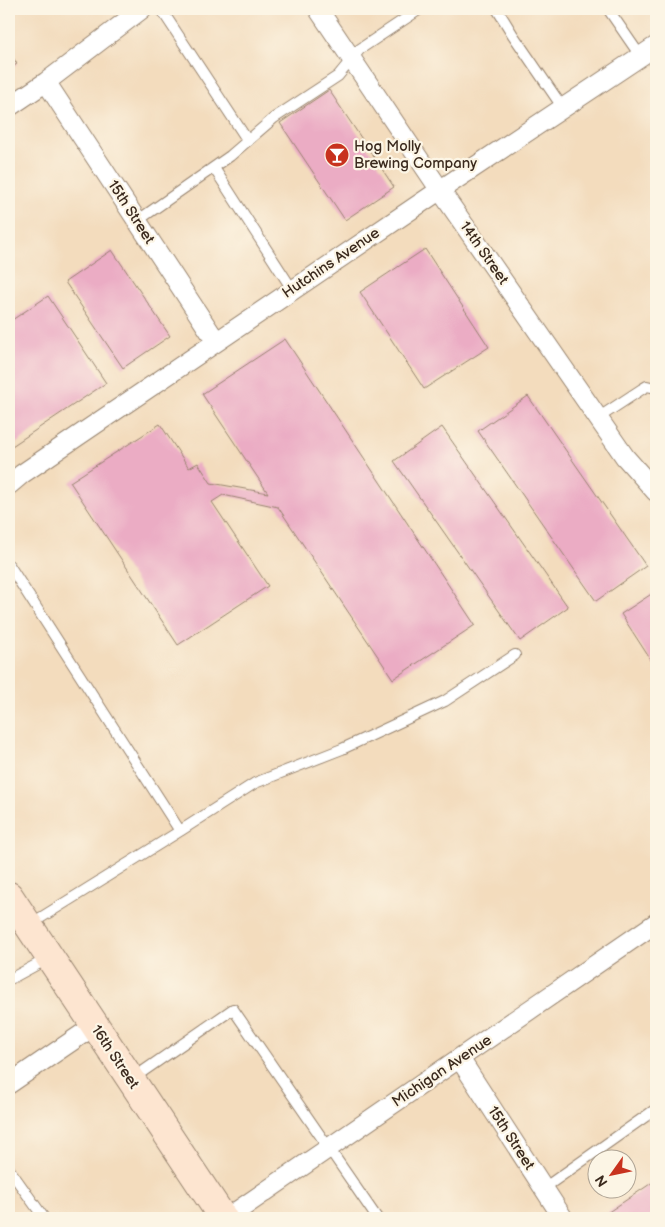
<svg xmlns="http://www.w3.org/2000/svg" width="665" height="1227" viewBox="0 0 665 1227" font-family="'Balsamiq Sans',sans-serif">
<rect width="100%" height="100%" fill="#fcf5e5"/>
<filter id="ink" filterUnits="userSpaceOnUse"><feTurbulence type="fractalNoise" baseFrequency=".02" numOctaves="2"/><feDisplacementMap in="SourceGraphic" scale="10" xChannelSelector="R" yChannelSelector="G"/><feConvolveMatrix kernelMatrix="1 2 1 2 8 2 1 2 1" color-interpolation-filters="sRGB"/></filter>
<filter id="wash" filterUnits="userSpaceOnUse"><feTurbulence type="fractalNoise" baseFrequency=".0096" numOctaves="4" result="noise"/><feDisplacementMap in="SourceGraphic" scale="20" xChannelSelector="R" yChannelSelector="G"/><feGaussianBlur stdDeviation="1.12" result="paint"/><feColorMatrix in="noise" values="0 0 0 0 0 0 0 0 0 0 0 0 0 0 0 0 0 1.4 0 .05"/><feComposite in="paint" operator="in"/></filter>
<g filter="url(#wash)">
<rect width="100%" height="100%" fill="#f3dcbd"/>
<g id="blocks">
<path fill="#ebacc4" d="M9,51L17,64L9,69Z
M329,90L394,187L345,220L280,123Z
M425,249L489,347L424,389L360,292Z
M112,250L170,336L123,368L65,282Z
M48,296L106,383L9,448V322Z
M285,339L475,625L393,679L278,507L223,495L212,502L268,586L178,645L70,482L160,424L189,468L198,463L211,483L268,493L202,394Z
M528,396L646,566L596,601L478,431Z
M442,427L568,607L520,641L394,461Z
M656,591V668L621,614Z
M656,1180V1212L647,1218H606L604,1215Z"/>
</g>
</g>
<g filter="url(#ink)">
<use href="#blocks" fill-opacity="0" stroke="#97836e" stroke-width="1"/>
<g fill="none" stroke-linecap="round" stroke-linejoin="round">
<defs>
<path id="lane" d="M161,9L248,141
M497,9L513,35L563,108
M608,9L641,57
M214,168L292,289
M137,221L230,156L274,118L338,76L360,49L420,9
M598,418L642,389L647,386L651,387
M9,565L180,831L29,925
M180,831L255,783L342,749L445,701L515,655
M9,978H12L49,958
M132,1079L233,1009L377,1218
M9,1169L44,1218
M544,1188L656,1109"/>
<path id="street" d="M318,9L440,190L625,457L656,492
M46,82L216,341
M9,107L46,82L142,9
M9,485L22,474L440,190L656,46
M460,1059L563,1218
M9,1084L94,1026
M227,1218L656,923"/>
<path id="secondary" d="M9,896L223,1218"/>
</defs>
<use href="#lane" stroke="#97836e" stroke-width="12"/>
<use href="#street" stroke="#97836e" stroke-width="21"/>
<use href="#secondary" stroke="#97836e" stroke-width="30"/>
<use href="#lane" stroke="#fff" stroke-width="10"/>
<use href="#street" stroke="#fff" stroke-width="19"/>
<use href="#secondary" stroke="#fde5d0" stroke-width="28"/>
</g>
</g>
<defs>
<symbol id="bar-disc" viewBox="-11 -11 22 22"><circle r="9.5" fill="#c8321e" stroke="#fcf5e5"/><path d="M-6-5H6L.8 .8V4.5H3.5V6h-7V4.5H-.8V.8Z" fill="#fff"/></symbol>
</defs>
<g fill-rule="evenodd">
<use href="#bar-disc" x="323" y="141" width="28" height="28"/>
</g>
<g text-anchor="middle" dominant-baseline="central" stroke-width="4.5" stroke-linejoin="round" paint-order="stroke">
<g font-size="15" fill="#3b2a1e" stroke="#fcf5e5" text-anchor="start">
<text x="354" y="146">Hog Molly<tspan x="354" dy="17">Brewing Company</tspan></text>
</g>
<g font-size="15" fill="#3b2a1e" stroke="#fcf5e5">
<text transform="translate(131 212) rotate(57)">15th Street</text>
<text transform="translate(484 253) rotate(55)">14th Street</text>
<text transform="translate(331 263) rotate(-34)">Hutchins Avenue</text>
<text transform="translate(115 1057) rotate(56)">16th Street</text>
<text transform="translate(442 1071) rotate(-34)">Michigan Avenue</text>
<text transform="translate(511 1138) rotate(57)">15th Street</text>
</g>
</g>
<rect width="665" height="1227" fill="none" stroke="#fcf5e5" stroke-width="30"/>
<g transform="translate(612 1174) rotate(237)"><circle r="24" fill="#fcf5e5" stroke="#afa495"/>
<path d="M0-4L9 19L0 12L-9 19Z" fill="#c8321e"/>
<text y="-8" font-size="14" font-weight="bold" text-anchor="middle" fill="#3b2a1e">N</text>
</g>
</svg>
